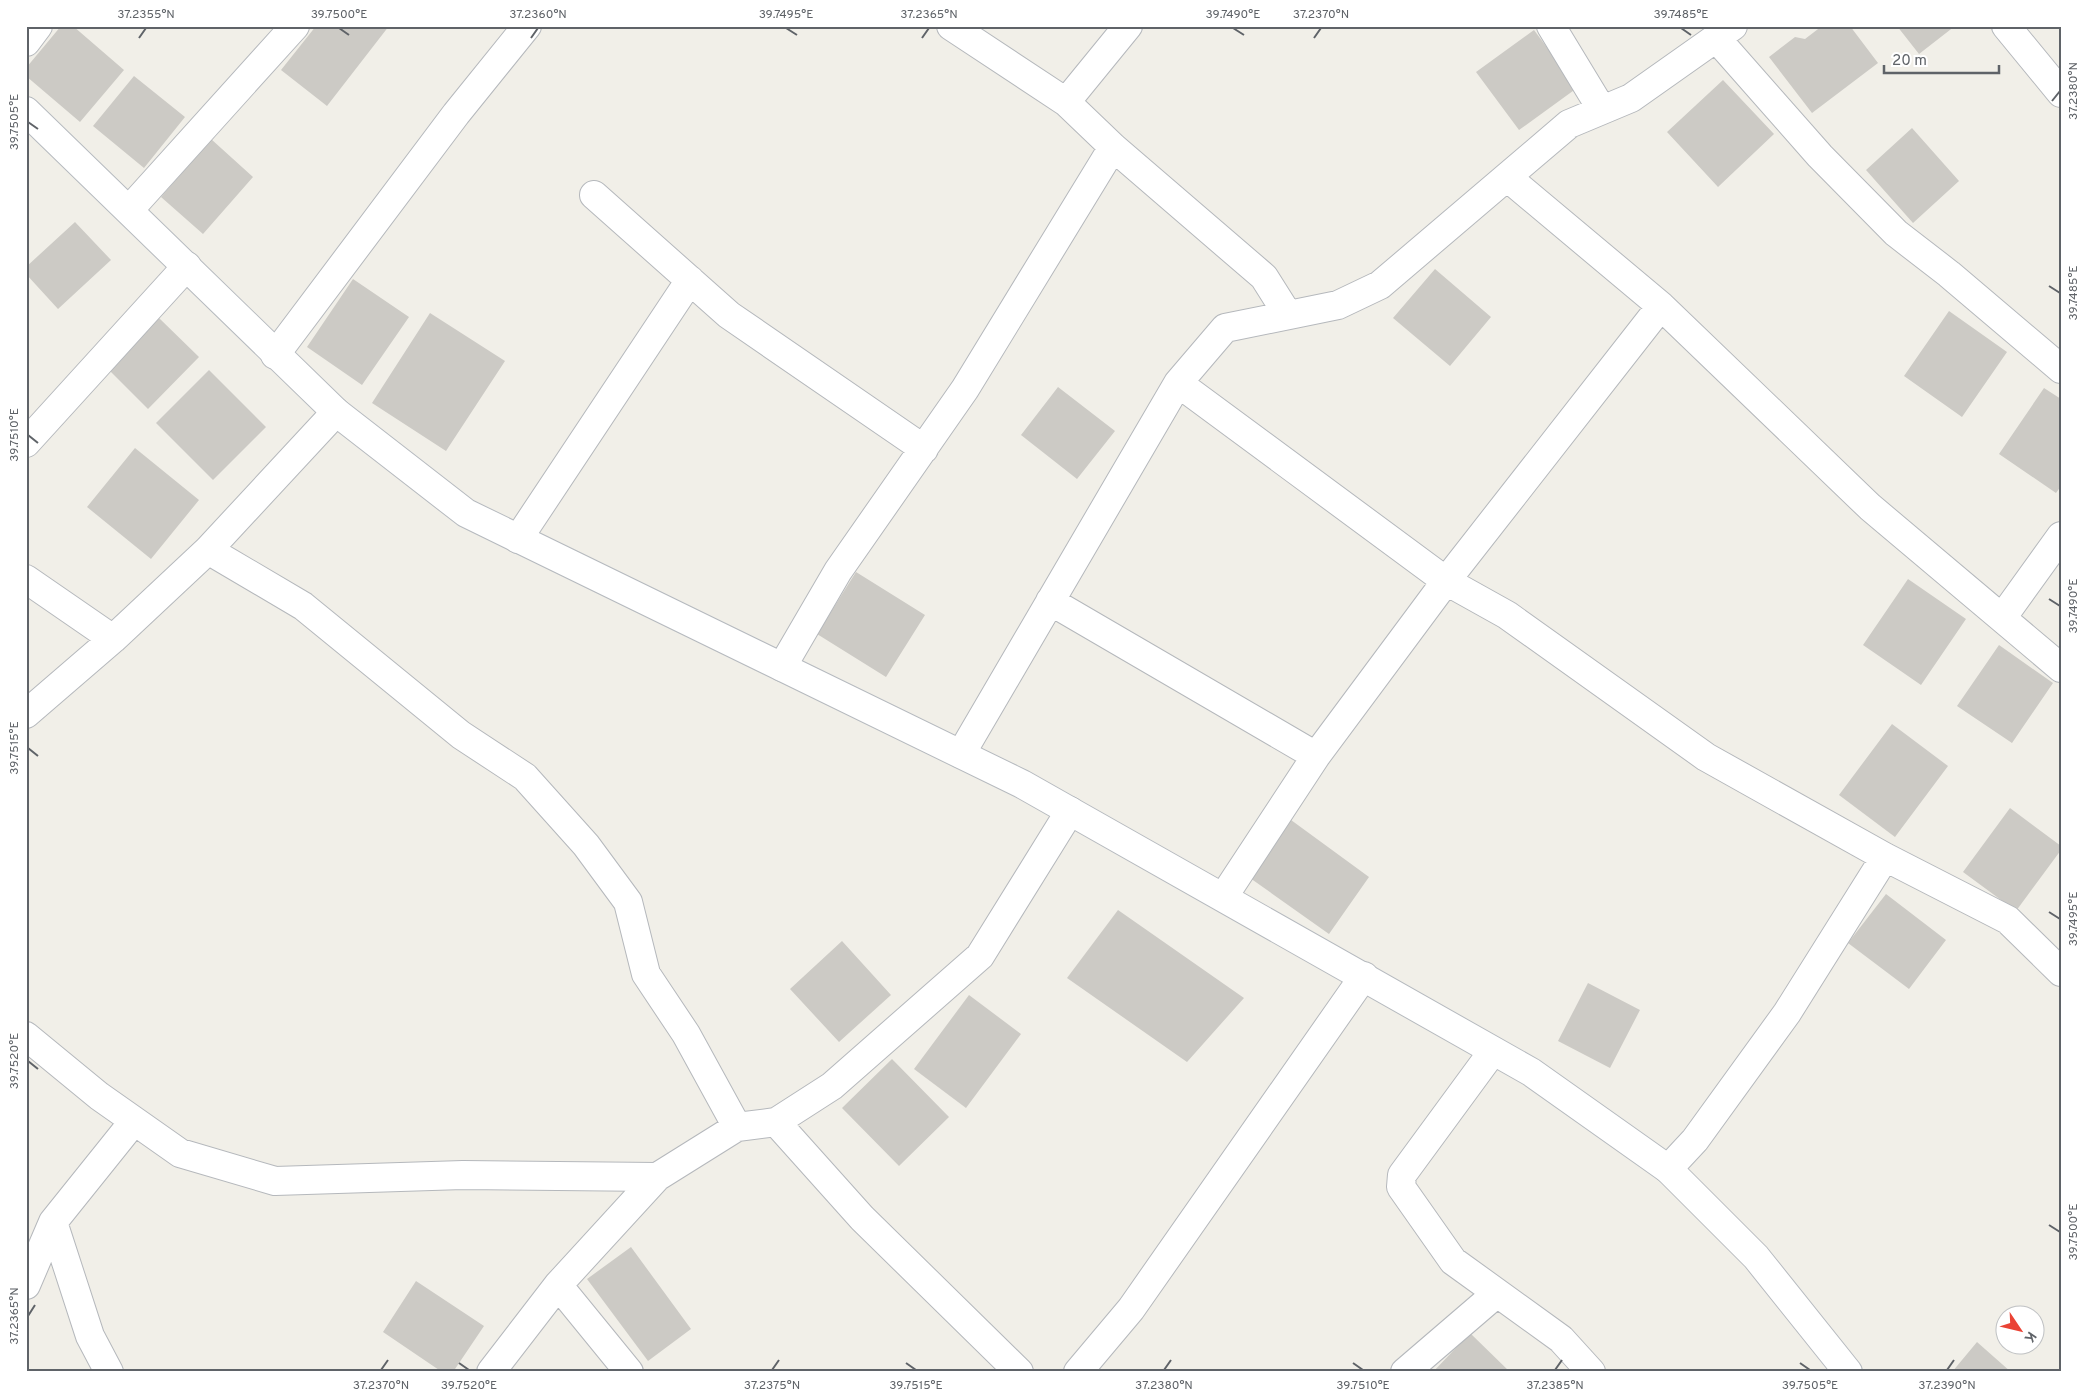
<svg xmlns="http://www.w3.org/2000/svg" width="2087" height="1398" viewBox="0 0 2087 1398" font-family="Overpass,sans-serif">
<rect width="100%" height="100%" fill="#f1efe8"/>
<path fill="#cccac5" d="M61,26H73L124,70L80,122L26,76V68Z
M316,26H389L327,106L281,70Z
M1822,26H1850L1878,63L1812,113L1769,57L1795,37L1805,39Z
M1897,26H1955L1919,54Z
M1534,30L1577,88L1519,130L1476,72Z
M134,76L185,117L144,168L93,126Z
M1723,80L1774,134L1718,187L1667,132Z
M1912,128L1959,181L1913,223L1866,170Z
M211,139L253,177L203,234L161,197Z
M75,222L111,260L58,309L26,274V267Z
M1435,269L1491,317L1450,366L1393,318Z
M353,279L409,317L362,385L307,347Z
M1949,311L2007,352L1962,417L1904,376Z
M430,313L505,361L446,451L372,403Z
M159,318L199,357L148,409L108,369Z
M209,370L266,427L213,480L156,423Z
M1058,387L1115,431L1077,479L1021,435Z
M2044,388L2061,399V486L2056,493L1999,454Z
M135,448L199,500L151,559L87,507Z
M856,572L925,615L886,677L817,634Z
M1908,579L1966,619L1921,685L1863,645Z
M1999,645L2053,683L2012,743L1957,706Z
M1892,724L1948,766L1895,837L1839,795Z
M2010,808L2061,846V850L2016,911L1963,872Z
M1291,820L1369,877L1329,934L1250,878Z
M1886,894L1946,940L1909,989L1848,943Z
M1118,910L1244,998L1187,1062L1067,978Z
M842,941L891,995L839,1042L790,989Z
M1588,983L1640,1010L1610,1068L1558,1041Z
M969,995L1021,1034L966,1108L914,1069Z
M892,1059L949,1117L899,1166L842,1108Z
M631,1247L691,1329L648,1361L587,1279Z
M416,1281L484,1326L453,1372H442L383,1332Z
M1470,1333L1510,1372H1433Z
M1977,1342L2011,1372H1952Z"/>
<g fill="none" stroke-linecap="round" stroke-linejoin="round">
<defs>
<path id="street" d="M951,26L1066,102L1113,147L1264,277L1288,315
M1551,26L1602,110
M2006,26L2061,93
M1716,38L1820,156L1896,233L1949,274L2061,369
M26,42L38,26
M1066,102L1128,26
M1507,177L1661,306L1870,507L2061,668
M594,195L729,315L924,449
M129,210L295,26
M275,355L456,114L527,26
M1178,383L1446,581L1507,615L1706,757L1885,857L2008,920L2061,972
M26,443L187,266
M518,539L690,280
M208,550L303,606L461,735L525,777L586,845L628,902L646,974L686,1034L737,1127
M26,579L113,639
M1050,601L1316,756
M2002,618L2061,536
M782,667L838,571L965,389L1113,147
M26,714L113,639L208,550L336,412
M961,754L1178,383L1225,328L1338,305L1380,285L1569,124L1631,98L1733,26
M1224,896L1316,756L1446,581L1661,306
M26,1036L99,1096L180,1153L275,1181L463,1175L657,1177
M1493,1051L1402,1175L1401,1187L1453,1261L1561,1339L1591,1372
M776,1122L862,1218L1019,1372
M1668,1169L1695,1140L1787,1013L1885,857
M53,1222L90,1336L109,1372
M26,1285L53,1222L134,1121
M558,1285L629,1372
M491,1372L558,1285L657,1177L737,1127L776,1122L832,1086L980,956L1070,811
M1078,1372L1131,1309L1364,976
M1405,1372L1497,1293"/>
<path id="secondary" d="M26,111L336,412L466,513L1022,784L1531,1072L1668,1169L1756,1257L1848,1372"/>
</defs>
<use href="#street" stroke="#b5b8bc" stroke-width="30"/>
<use href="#secondary" stroke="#b6babf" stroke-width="30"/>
<use href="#street" stroke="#fff" stroke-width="28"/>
<use href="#secondary" stroke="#fff" stroke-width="28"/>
</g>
<path fill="none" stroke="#5f6368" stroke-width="2" d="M339,28L349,35M786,28L797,35M1233,28L1244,35M1681,28L1691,35M139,38L146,28M531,38L538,28M922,38L929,28M1314,38L1321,28M2052,101L2060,91M28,122L38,129M2049,286L2060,293M28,435L38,443M2049,599L2060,606M28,748L38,756M2049,912L2060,919M28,1061L38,1069M2049,1225L2060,1232M28,1316L35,1305M459,1363L469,1370M906,1363L916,1370M1353,1363L1363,1370M1800,1363L1810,1370M381,1370L388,1360M772,1370L779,1360M1164,1370L1171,1360M1555,1370L1562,1360M1947,1370L1954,1360"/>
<rect width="2087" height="1398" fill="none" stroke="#ffffff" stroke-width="55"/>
<g transform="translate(2020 1330) rotate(125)"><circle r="24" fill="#ffffff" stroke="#bfc1c3"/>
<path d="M0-4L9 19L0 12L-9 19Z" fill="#ea4335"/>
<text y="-8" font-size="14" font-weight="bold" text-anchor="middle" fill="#5f6368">K</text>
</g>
<path d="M1884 65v8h115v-8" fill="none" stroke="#5f6368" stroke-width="2.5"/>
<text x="1892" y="65" font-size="15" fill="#5f6368" stroke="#ffffff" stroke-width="4" paint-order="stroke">20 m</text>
<rect x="28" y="28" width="2032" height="1342" fill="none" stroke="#5f6368" stroke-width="2"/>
<g font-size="12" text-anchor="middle" fill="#5f6368">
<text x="146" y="18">37.2355°N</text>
<text x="339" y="18">39.7500°E</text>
<text x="538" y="18">37.2360°N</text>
<text x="786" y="18">39.7495°E</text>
<text x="929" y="18">37.2365°N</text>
<text x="1233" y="18">39.7490°E</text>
<text x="1321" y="18">37.2370°N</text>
<text x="1681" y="18">39.7485°E</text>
<text transform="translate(2073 91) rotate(-90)" y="4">37.2380°N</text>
<text transform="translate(14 122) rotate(-90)" y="4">39.7505°E</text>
<text transform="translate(2073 293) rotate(-90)" y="4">39.7485°E</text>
<text transform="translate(14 435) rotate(-90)" y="4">39.7510°E</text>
<text transform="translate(2073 606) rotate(-90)" y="4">39.7490°E</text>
<text transform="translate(14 748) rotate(-90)" y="4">39.7515°E</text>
<text transform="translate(2073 919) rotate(-90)" y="4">39.7495°E</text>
<text transform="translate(14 1061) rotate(-90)" y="4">39.7520°E</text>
<text transform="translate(2073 1232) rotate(-90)" y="4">39.7500°E</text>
<text transform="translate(14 1316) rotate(-90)" y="4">37.2365°N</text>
<text x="381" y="1389">37.2370°N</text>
<text x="469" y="1389">39.7520°E</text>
<text x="772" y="1389">37.2375°N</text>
<text x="916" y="1389">39.7515°E</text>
<text x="1164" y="1389">37.2380°N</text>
<text x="1363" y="1389">39.7510°E</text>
<text x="1555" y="1389">37.2385°N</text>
<text x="1810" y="1389">39.7505°E</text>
<text x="1947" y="1389">37.2390°N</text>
</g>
</svg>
